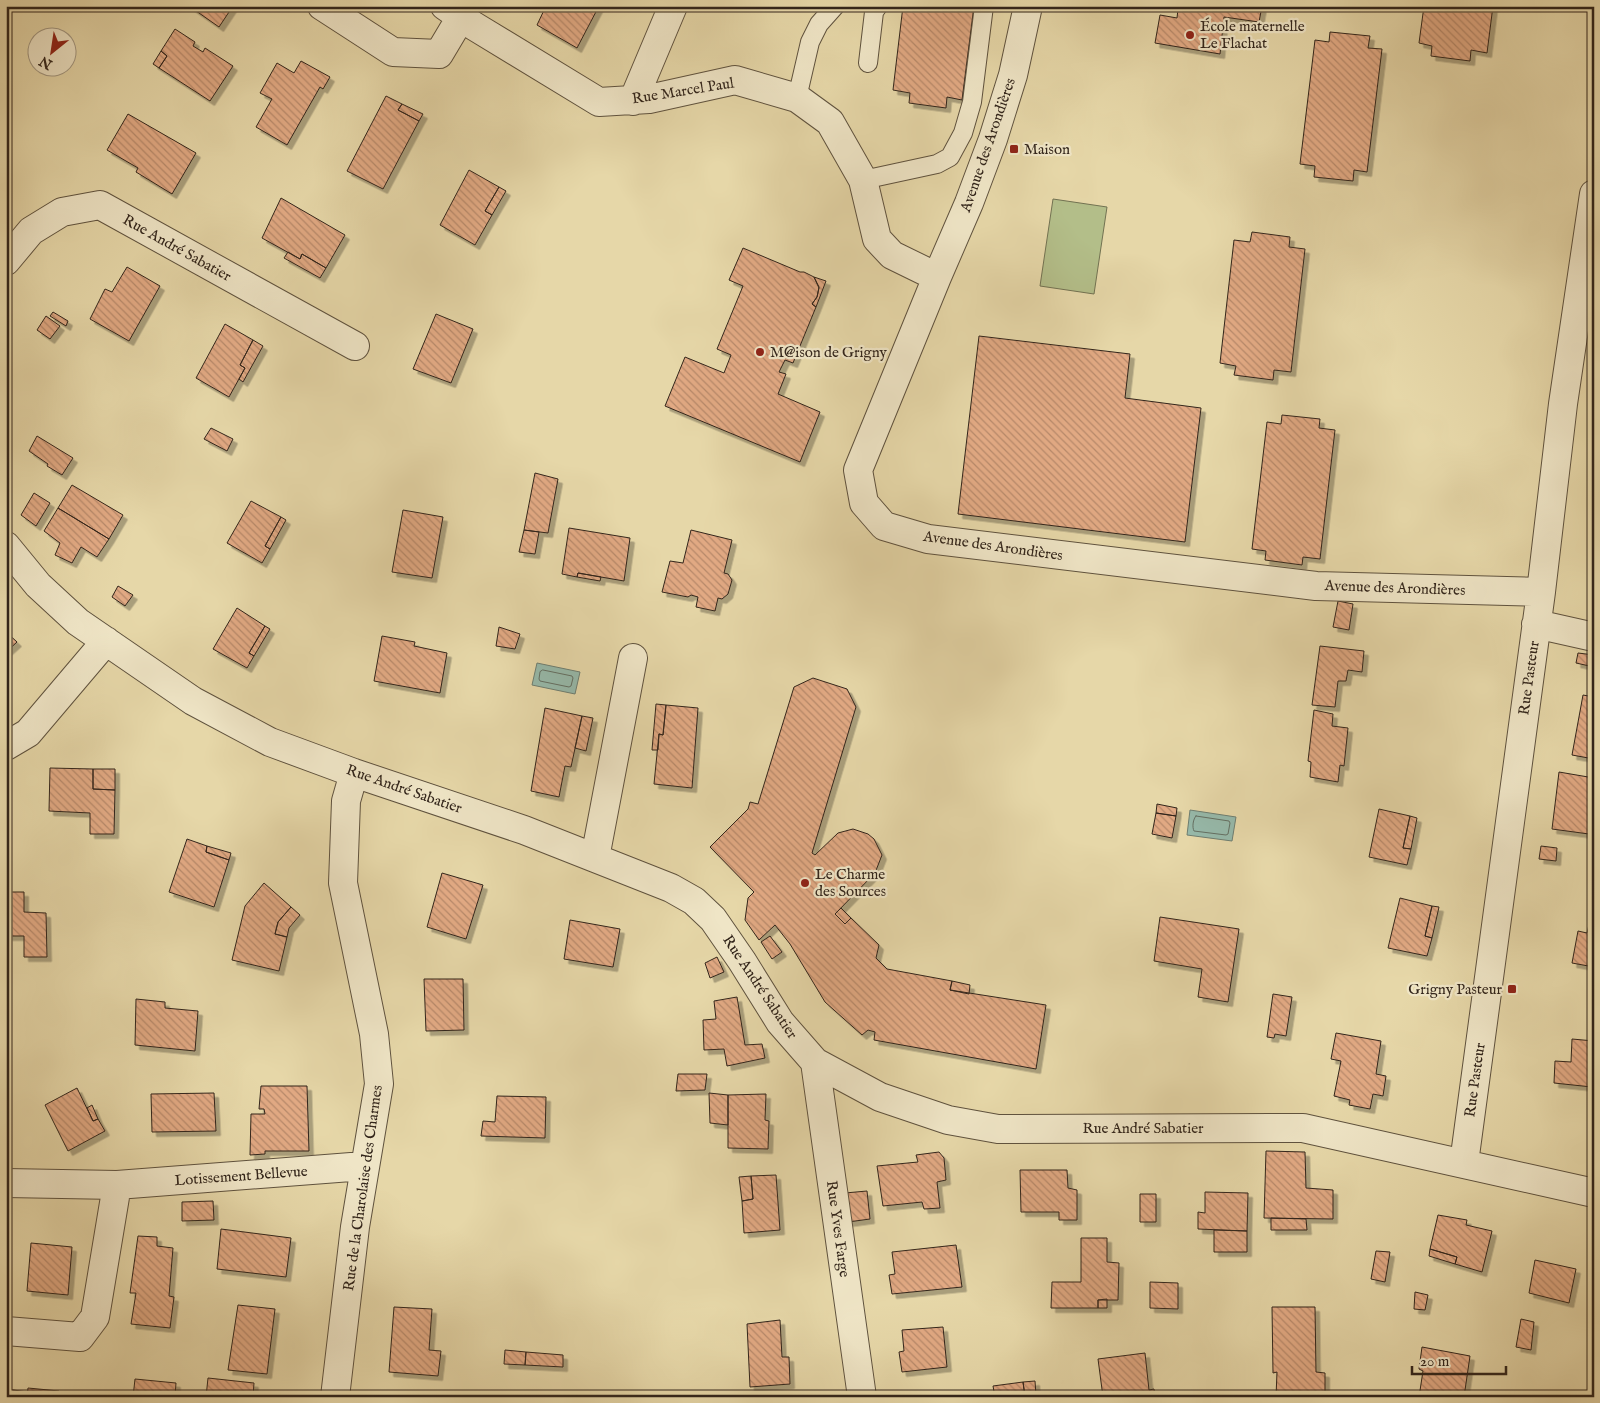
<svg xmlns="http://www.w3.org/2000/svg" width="1600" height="1403" viewBox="0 0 1600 1403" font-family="'IM FELL English',serif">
<defs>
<pattern id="building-back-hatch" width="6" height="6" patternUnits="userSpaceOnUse" patternTransform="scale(1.25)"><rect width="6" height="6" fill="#e1a983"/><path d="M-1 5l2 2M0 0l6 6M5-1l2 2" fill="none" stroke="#b7896a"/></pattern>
<filter id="shadow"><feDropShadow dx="4.5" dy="4.5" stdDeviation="0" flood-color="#0004"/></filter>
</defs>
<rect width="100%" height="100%" fill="#e6d7a8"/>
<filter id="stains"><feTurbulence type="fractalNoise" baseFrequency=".004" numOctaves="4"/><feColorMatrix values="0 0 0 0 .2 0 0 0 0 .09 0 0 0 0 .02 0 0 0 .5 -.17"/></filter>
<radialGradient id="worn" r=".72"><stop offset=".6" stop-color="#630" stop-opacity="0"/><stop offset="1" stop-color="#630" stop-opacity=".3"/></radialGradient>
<path fill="#b3be89" stroke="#727252" d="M1053,199L1107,207L1094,294L1040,286Z"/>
<path fill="#96b9aa" stroke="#6e7e71" d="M537,663L580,672L575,694L532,685Z
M1190,810L1236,817L1232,841L1187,835Z"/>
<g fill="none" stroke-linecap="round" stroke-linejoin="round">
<path stroke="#646f62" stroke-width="1" d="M543,670L572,676L573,678L571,686L569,687L540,681L539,679L540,672Z
M1196,816L1229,821L1230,823L1228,834L1226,835L1194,831C1192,827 1193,819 1196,816Z"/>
</g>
<path fill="url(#building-back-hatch)" stroke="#32251b" filter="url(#shadow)" d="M189,6H233L219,27Z
M546,6H599L577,48L537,25Z
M903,6H974L962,100L947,97L946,108L909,103L910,93L893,90Z
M1173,6H1262L1259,22L1224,17L1220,54L1155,43L1160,15L1177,18L1178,9L1173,8Z
M1424,6H1493L1487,53L1471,50L1470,61L1431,56L1432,46L1419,43Z
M175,29L195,42L193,46L203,52L205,48L233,66L210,101L159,68L167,56L161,51Z
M1330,32L1370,36L1368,48L1382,49L1367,172L1354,170L1353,181L1314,177L1315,166L1300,164L1315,40L1329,42Z
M161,51L167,56L159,68L153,64Z
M301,61L330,77L323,89L320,87L287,145L256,127L272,99L260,93L277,63L294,73Z
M386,96L402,104L398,110L419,121L383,189L347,171Z
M402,104L423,114L419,121L398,110Z
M128,114L196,153L172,194L136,172L138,168L107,150Z
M469,170L499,187L485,211L492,215L475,245L440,225Z
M499,187L506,191L492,215L485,211Z
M281,198L345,235L326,268L302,254L300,259L262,238Z
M1252,232L1290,237L1289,247L1305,249L1291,372L1274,370L1273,380L1234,375L1236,366L1220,363L1234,240L1250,242Z
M743,248L800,272H804L814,277L819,287L817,297L812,304L816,307L793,363L785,360L779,372L786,374L778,394L820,412L800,462L665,406L685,357L724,373L731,355L717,349L743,286L729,280Z
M288,252L300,259L302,254L326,268L320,278L284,258Z
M127,267L160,286L129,341L90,319L105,289L112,292Z
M814,277L826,281L816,307L812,304L817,297L819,288Z
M53,312L68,321L66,326L50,316Z
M436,314L473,329L451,383L413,369Z
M46,316L60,326L50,339L37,330Z
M225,324L253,340L240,365L245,368L229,397L196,378Z
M979,336L1130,354L1125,398L1201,408L1185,542L958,514Z
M253,340L263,346L243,382L239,379L245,368L240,365Z
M1282,415L1320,419L1319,428L1335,430L1320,559L1303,557L1302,565L1265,560L1266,551L1252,549L1267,422L1281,424Z
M211,428L233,439L227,451L204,439Z
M37,436L73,458L62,475L47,466L48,464L29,451Z
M535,473L558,479L548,533L524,530Z
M72,485L123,515L109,539L58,508Z
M34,493L50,503L36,526L21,515Z
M251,501L281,517L265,546L270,549L262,563L227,543Z
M58,508L109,539L97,557L81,547L72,563L55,555L60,543L44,531Z
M403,510L443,517L432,578L392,572Z
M281,517L286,520L270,549L265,546Z
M569,528L630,538L624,581L578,573L577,577L562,574Z
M524,530L539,532L535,554L519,552Z
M691,530L732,540L724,573L728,574L732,580L728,594L722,599L718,598L715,611L696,607L698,597L691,595L688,597L662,592L670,561L683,563Z
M578,573L601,577L600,581L577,577Z
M118,586L133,595L125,606L112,597Z
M1338,601L1353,604L1349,630L1333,627Z
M237,608L265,626L249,653L254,656L247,668L213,649Z
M265,626L270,629L254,656L249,653Z
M499,627L520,634L515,649L496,646Z
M6,632L17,642L6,652Z
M382,636L415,642L414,646L447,653L440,693L374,681Z
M1320,646L1364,651L1362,672L1348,670L1346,681H1338L1335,707L1312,705Z
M1578,653L1594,655V667L1576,663Z
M813,678L847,689L856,707L812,853L815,855L838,833L853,829L868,834L874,839L882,855L875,873L835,914L845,924L851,918L879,945L876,958L887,969L952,981L950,990L1046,1005L1036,1069L874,1040L875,1032L868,1030L862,1035L825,1002L790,944L775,925L759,940L745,920L748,898L754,892L710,847L748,809L750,802L758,804L794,687Z
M1583,695L1594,697V759L1572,755Z
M656,704L666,705L663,735L659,734L658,750H652Z
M666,705L698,708L692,788L654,784L659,734L663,735Z
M545,708L582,716L571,767L565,766L559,797L531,791Z
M1314,710L1333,714L1332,726L1348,728L1344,766L1340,765L1338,782L1310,777L1311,762L1308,761Z
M582,716L593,718L586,751L575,748Z
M50,768L93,769V789L115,790L114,834H90V813L49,811Z
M93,769H115V790L93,789Z
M1559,772L1594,778L1592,807H1594V820L1591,819L1589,834L1552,829Z
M1157,804L1177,808L1176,816L1156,813Z
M1379,809L1410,816L1403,848L1411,849L1407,865L1369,857Z
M1156,813L1176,816L1172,838L1152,834Z
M1410,816L1417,818L1411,849L1403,848Z
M187,839L207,846L206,852L229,860L214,907L169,892Z
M207,846L231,853L229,860L206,852Z
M1541,846L1557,848L1556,861L1539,859Z
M442,873L483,885L466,939L427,927Z
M264,883L291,907L278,922L275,934L287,937L279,971L232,960L245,906Z
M6,892H24V912L46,913L47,957H24V936H6Z
M1400,898L1432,906L1425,936L1432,938L1427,956L1388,948Z
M1432,906L1439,907L1432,938L1425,936Z
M291,907L300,915L289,928L287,937L275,934L278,922Z
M841,908L851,918L845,924L835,914Z
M1591,916H1594V967L1572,963L1578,931L1587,933Z
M1160,917L1239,929L1228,1002L1198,997L1202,969L1154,961Z
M570,920L620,929L613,967L564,959Z
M770,936L782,952L772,959L761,942Z
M717,957L724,972L710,978L705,963Z
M424,979H463L464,1030L426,1031Z
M952,981L970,985L969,994L950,990Z
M1273,994L1292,997L1286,1036L1275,1034L1274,1038L1267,1037Z
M737,997L745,1045L762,1044L765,1058L727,1066L724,1049L704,1050L703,1020L716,1019L714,1001Z
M136,999L165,1002V1008L198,1011L195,1051L135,1045Z
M1336,1033L1381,1041L1376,1074L1386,1076L1383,1096L1373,1094L1370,1109L1349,1105L1350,1100L1334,1096L1341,1061L1331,1059Z
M1572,1039L1594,1041L1592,1087L1554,1083L1555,1061L1571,1062Z
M678,1074H707L705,1090L676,1091Z
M261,1086H307L309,1151H265V1154L250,1155L251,1114H265L264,1109H259Z
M77,1088L93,1121L98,1119L105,1131L68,1151L45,1105Z
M214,1093L216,1131L152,1132L151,1094Z
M709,1093L728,1095V1125L710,1123Z
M766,1094L765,1120L769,1121L768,1149L728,1148V1095Z
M497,1096L546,1097L545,1138L481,1136L483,1121L495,1122Z
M92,1105L98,1119L93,1121L87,1108Z
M1266,1151L1305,1152L1306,1188L1333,1190V1219L1264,1218Z
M939,1152L944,1158L946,1180L937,1182L940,1208L924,1209L922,1202L883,1206L877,1166L918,1162L916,1155Z
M1020,1170H1067L1068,1188L1077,1190V1220H1059V1212H1021Z
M776,1175L780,1230L744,1233L742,1201L753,1199L751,1176Z
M751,1176L753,1199L742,1201L739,1177Z
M867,1191L870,1219L848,1222L845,1193Z
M1205,1192L1248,1193L1247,1231L1198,1229V1212L1205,1213Z
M1140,1194H1156V1222H1140Z
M213,1201L214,1220L182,1221V1202Z
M1438,1215L1467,1220L1466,1225L1492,1231L1482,1272L1455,1264L1457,1257L1430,1249Z
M1271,1218L1306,1219L1307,1230H1271Z
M221,1229L291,1238L286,1277L217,1269Z
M1214,1230L1247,1231V1252H1214Z
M138,1236L157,1237V1246L173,1248L169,1296L174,1297L170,1328L131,1324L136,1293H130Z
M1081,1238H1107V1262L1119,1263L1118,1300H1098V1308H1051L1052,1282H1081Z
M31,1243L72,1247L68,1295L27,1291Z
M956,1245L962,1287L892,1294L889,1275L895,1274L892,1252Z
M1430,1249L1457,1257L1455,1264L1429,1256Z
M1376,1251L1390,1252L1385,1282L1371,1279Z
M1535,1260L1576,1269L1569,1303L1529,1293Z
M1150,1282L1178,1283V1309L1150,1308Z
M1415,1292L1428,1295L1425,1310L1414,1309Z
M1107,1299V1308H1098V1300Z
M238,1305L275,1309L267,1374L228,1370Z
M394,1307L432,1309L429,1350L441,1351L438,1376L389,1372Z
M1272,1307H1315L1316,1372L1325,1373V1397H1276L1277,1372L1273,1373Z
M1521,1319L1534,1322L1531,1350L1516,1347Z
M780,1320L782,1357H789L790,1384L750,1387L747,1324Z
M943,1327L947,1367L902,1372L899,1352L904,1351L902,1330Z
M1422,1347L1470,1356L1464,1397H1419L1423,1371L1419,1369Z
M505,1350L526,1352L525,1365L504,1364Z
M526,1352L563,1355V1367L525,1365Z
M1145,1353L1149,1390L1154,1389L1155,1397H1103L1098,1359Z
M208,1378L254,1383L253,1397H206Z
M135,1379L176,1383L175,1397H133Z
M1035,1381L1036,1395L1025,1396L1023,1382Z
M1023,1382L1025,1397H995L993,1386Z
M28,1388L59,1391V1397H27Z
M6,1389L28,1392L27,1397H6Z"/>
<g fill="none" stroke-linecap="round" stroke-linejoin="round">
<defs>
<path id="service" d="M868,63L874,12L878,6
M797,98L810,42L819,24L835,6
M863,180L937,164L950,157L963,133L972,102L984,6"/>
<path id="minor" d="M322,6L393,52L439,54L461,17
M445,6L474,26L599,102L649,99L735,80L797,98L830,122L863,180L877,239L892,255L937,277
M1028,6L1013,75L993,139L969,203L937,277L858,470L864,503L884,526L928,539L1316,586L1541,592
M633,101L673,6
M6,261L31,231L62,212L100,205L355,346
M6,546L38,585L78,622L193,701L270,742L354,773L524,830L671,888L694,901L713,919L742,961L780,1022L815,1062L880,1097L948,1120L998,1129L1303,1128L1594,1193
M1536,624L1594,637
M6,746L28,733L106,641
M595,858L633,658
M815,1062L862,1397
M1464,1163L1541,592L1563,404L1594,194
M6,1183L117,1185L364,1166
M6,1331L80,1337L95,1317L117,1185
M335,1397L355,1227L379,1084L374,1034L343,883L346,801L354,773"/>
</defs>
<use href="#service" stroke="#5f523e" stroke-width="20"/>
<use href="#minor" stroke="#5f523e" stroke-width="30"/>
<use href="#service" stroke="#efe5c6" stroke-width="18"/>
<use href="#minor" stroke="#efe5c6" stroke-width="28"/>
</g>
<g fill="#8f2418" stroke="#efe5c6" stroke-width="2">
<circle cx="1190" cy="35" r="5"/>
<rect x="1009" y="144" width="10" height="10" rx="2.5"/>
<circle cx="760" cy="352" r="5"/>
<circle cx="805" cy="883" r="5"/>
<rect x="1507" y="984" width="10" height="10" rx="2.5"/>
</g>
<g text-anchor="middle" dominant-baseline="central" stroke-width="4.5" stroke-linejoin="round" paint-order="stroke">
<g font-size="15" fill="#32251b" stroke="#efe5c6" text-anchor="start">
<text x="1200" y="26">École maternelle<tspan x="1200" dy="17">Le Flachat</tspan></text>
<text x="1024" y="149">Maison</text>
<text x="770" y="352">M@ison de Grigny</text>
<text x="815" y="874">Le Charme<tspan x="815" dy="17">des Sources</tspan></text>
<text x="1502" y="989" text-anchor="end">Grigny Pasteur</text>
</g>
<g font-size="15" fill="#32251b" stroke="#efe5c6">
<text transform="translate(683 91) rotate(-9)">Rue Marcel Paul</text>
<text transform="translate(988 145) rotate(-71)">Avenue des Arondières</text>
<text transform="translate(177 248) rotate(29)">Rue André Sabatier</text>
<text transform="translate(993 546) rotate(8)">Avenue des Arondières</text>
<text transform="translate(1395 588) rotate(2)">Avenue des Arondières</text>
<text transform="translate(1529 678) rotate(-82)">Rue Pasteur</text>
<text transform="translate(404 789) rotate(19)">Rue André Sabatier</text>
<text transform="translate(760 987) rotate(56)">Rue André Sabatier</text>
<text transform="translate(1475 1080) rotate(-82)">Rue Pasteur</text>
<text x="1143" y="1128">Rue André Sabatier</text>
<text transform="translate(241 1176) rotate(-4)">Lotissement Bellevue</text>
<text transform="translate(363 1188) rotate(-82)">Rue de la Charolaise des Charmes</text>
<text transform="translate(838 1229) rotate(82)">Rue Yves Farge</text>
</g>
</g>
<rect width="1600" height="1403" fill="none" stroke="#e6d7a8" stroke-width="25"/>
<rect x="8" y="8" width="1585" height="1388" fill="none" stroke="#32251b" stroke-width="2.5"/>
<rect x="12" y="12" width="1575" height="1378" fill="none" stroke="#32251b"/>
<g transform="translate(52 52) rotate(210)"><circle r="24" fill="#efe5c6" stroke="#a39882"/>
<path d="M0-4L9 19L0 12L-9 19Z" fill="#8f2418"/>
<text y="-8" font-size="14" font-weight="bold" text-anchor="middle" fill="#32251b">N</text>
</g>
<path d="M1412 1366v8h94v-8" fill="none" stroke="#32251b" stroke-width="2.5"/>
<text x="1420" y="1366" font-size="15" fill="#32251b" stroke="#efe5c6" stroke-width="4" paint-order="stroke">20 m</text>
<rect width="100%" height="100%" filter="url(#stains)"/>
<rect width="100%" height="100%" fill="url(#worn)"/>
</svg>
